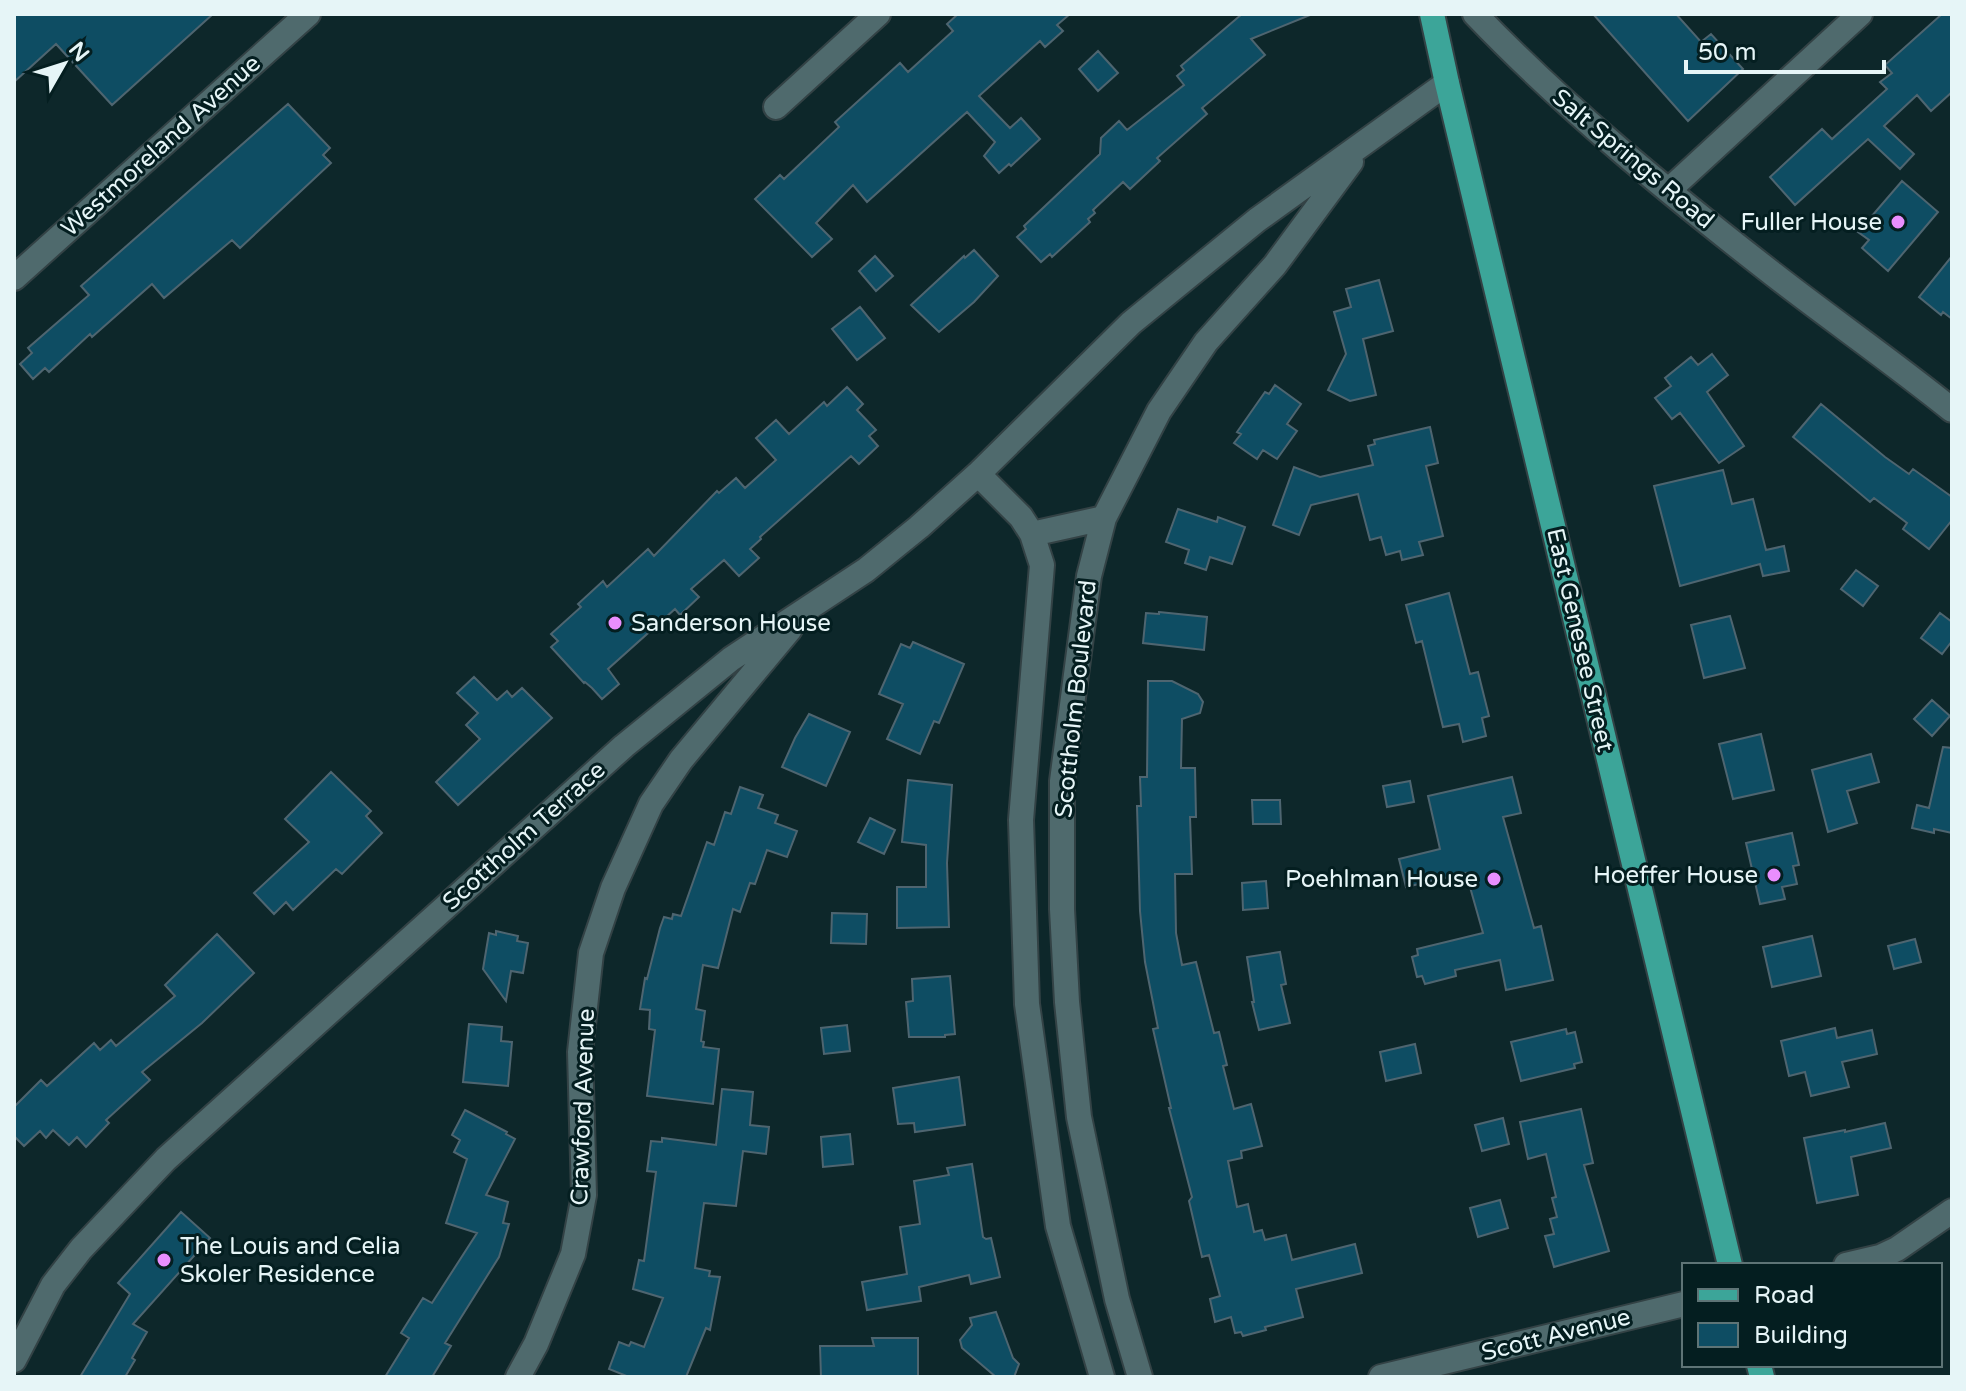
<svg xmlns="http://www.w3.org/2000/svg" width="1966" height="1391" viewBox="0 0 1966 1391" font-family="'Varela Round',sans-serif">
<rect width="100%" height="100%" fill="#0d272a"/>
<path fill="#0e4d63" stroke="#4e6570" stroke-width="2" d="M14,14H213L112,105L56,44L14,82Z
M958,14H1070L1057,25L1063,31L1045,47L1040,41L979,96L1010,128L1021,118L1040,139L1011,166L1009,164L999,173L984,156L995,142L967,112L867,202L853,185L816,223L832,239L812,257L755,199L780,175L784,179L839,127L835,122L900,63L908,72L953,31L947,24Z
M1242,14L1310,15L1251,39L1265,55L1202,108L1207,114L1157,158L1160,161L1130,189L1123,182L1093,210L1095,213L1088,219L1090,222L1052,257L1050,254L1041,262L1017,237L1026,229L1024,226L1100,154L1101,138L1119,121L1127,130L1184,85L1177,76L1184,70L1181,66Z
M1593,14H1676L1701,42L1711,34L1743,69L1688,121Z
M1942,14H1952V92L1931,111L1917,95L1884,126L1914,154L1900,169L1868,139L1795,205L1770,177L1822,129L1832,139L1887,89L1880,82L1892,73L1885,65Z
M1098,51L1118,73L1098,91L1079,69Z
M288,104L330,148L323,155L331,163L240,248L232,240L164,298L152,284L92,337L90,334L49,372L45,368L33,379L20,364L32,353L28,348L89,295L81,286Z
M1902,181L1938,212L1888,271L1862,248L1869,240L1858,232Z
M974,250L998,276L974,302L939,332L911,305L964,256L965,258Z
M875,256L893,276L876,291L859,271Z
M1952,256V319L1943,312L1941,315L1919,297Z
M1379,280L1393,331L1363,339L1376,395L1350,401L1328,390L1346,354L1334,312L1351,307L1346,289Z
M860,307L885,338L857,360L832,329Z
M1712,354L1728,375L1707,392L1744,446L1719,463L1680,413L1672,419L1655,398L1671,386L1665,378L1691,357L1698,365Z
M1275,385L1301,404L1287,424L1297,431L1277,459L1263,450L1257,459L1234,443L1241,434L1237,432L1265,392L1269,394Z
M847,387L863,404L857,410L876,430L869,436L878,446L859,464L851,456L760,537L761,539L750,549L759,558L739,576L724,560L691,589L699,597L680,615L675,609L608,669L619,684L602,699L592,688L585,682L584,683L551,647L558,641L551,634L581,607L578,604L603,581L607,587L648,549L654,556L717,491L719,493L736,478L745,488L776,460L756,438L776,420L789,434L824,402L827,406Z
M1821,404L1885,457L1909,474L1913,469L1952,497V520L1929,549L1903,529L1907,523L1874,498L1870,502L1793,437Z
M1430,427L1438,463L1426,466L1443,536L1419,542L1423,555L1402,560L1400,551L1386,555L1381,537L1370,540L1358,494L1311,505L1299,535L1273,525L1294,467L1320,477L1373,465L1368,446L1375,444L1374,440Z
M1723,470L1732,504L1753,499L1766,550L1784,546L1789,571L1763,576L1760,564L1680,586L1654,486Z
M1178,509L1217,522L1218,517L1245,527L1232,564L1210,557L1206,570L1185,563L1189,550L1166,542Z
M1856,570L1878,586L1863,606L1841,589Z
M1449,593L1470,674L1478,672L1489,716L1482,718L1486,736L1463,742L1459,724L1443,727L1422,641L1416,643L1406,605Z
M1159,612L1207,617L1204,650L1143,643L1146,613L1159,614Z
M1940,613L1952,622V641L1942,654L1921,638Z
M1730,616L1745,668L1704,678L1691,625Z
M913,642L964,664L939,723L934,721L920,754L887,739L903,704L879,694L901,644L910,648Z
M474,677L497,700L507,691L512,697L522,688L552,718L458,805L436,782L480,739L466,725L478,713L457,693Z
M1148,681H1172L1198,694L1203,702L1200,713L1182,719L1181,768H1195L1196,817H1190L1192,874H1175L1176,933L1182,965L1196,962L1214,1033L1219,1032L1227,1065L1223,1066L1234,1109L1251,1104L1262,1146L1241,1151L1242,1158L1228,1161L1237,1207L1248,1204L1254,1232L1262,1230L1265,1240L1286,1235L1292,1260L1355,1244L1362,1273L1296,1289L1303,1317L1265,1327L1266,1330L1243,1336L1241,1332L1235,1333L1231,1317L1215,1322L1210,1299L1220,1296L1209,1255L1202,1257L1189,1201L1192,1197L1169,1108H1171L1153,1029L1158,1028L1145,962L1140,911L1137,806H1141L1140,777H1147Z
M1932,700L1950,716L1932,736L1914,719Z
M809,714L850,732L826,786L782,767L795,738Z
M1761,734L1774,790L1733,799L1719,744Z
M1943,747L1952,748V833L1934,829V833L1912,828L1917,805L1929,808Z
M1871,754L1879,782L1847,791L1857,823L1828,832L1812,770Z
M331,772L371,811L366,816L382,833L342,874L336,869L293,910L286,902L274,914L254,893L309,842L285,819Z
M1512,777L1521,813L1503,817L1534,928L1541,926L1553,980L1506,990L1500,960L1455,970L1456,976L1425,984L1422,976L1417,977L1412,957L1418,955L1417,949L1483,933L1466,873L1406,887L1399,859L1440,849L1428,796Z
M908,780L952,785L947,863L949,927L897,928V887H926V845L902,842Z
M1410,781L1414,802L1387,807L1383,786Z
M740,787L763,795L758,808L778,815L775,823L797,831L787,857L767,850L755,884L750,883L740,912L733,909L718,968L703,965L696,1009L705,1011L701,1041L704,1042L703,1047L719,1049L713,1104L647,1096L655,1030L649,1029L650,1010L640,1009L645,978L647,979L660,928L664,917L672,919L673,914L681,916L707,842L714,845L725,812L731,814Z
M1252,800H1280L1281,824H1253Z
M870,818L895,830L884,854L858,842Z
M1792,833L1799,865L1793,866L1797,884L1782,887L1785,899L1760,904L1746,843Z
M1266,881L1268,908L1243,910L1242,883Z
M832,913L867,914L866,944L831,943Z
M496,931L518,936L517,941L528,943L523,973L511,971L506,1001L483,969L489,933L496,935Z
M217,934L254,973L202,1023L142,1072L150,1080L106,1120L109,1123L86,1147L77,1137L69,1145L53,1130L46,1138L40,1131L24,1146L14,1136V1107L41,1080L47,1086L94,1043L100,1050L111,1040L116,1046L175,996L165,985Z
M1812,936L1821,976L1772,987L1763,947Z
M1915,939L1921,962L1894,969L1888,946Z
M1280,952L1286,984L1281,985L1290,1023L1259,1030L1252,1002H1254L1247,957Z
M950,976L955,1034L945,1035V1037H909L906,1002L913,1001L912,979Z
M469,1024L502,1027L501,1041L512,1042L508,1086L463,1082Z
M847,1025L850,1051L824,1054L821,1028Z
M1835,1028L1837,1038L1872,1030L1877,1054L1842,1062L1849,1087L1811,1096L1805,1072L1789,1076L1781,1041Z
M1566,1029L1567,1034L1575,1032L1582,1062L1574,1064L1575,1068L1521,1081L1511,1042Z
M1415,1044L1421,1073L1386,1081L1380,1052Z
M959,1077L965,1125L915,1132L914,1123L898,1124L893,1088Z
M722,1089L753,1092L750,1125L769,1127L766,1154L743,1151L736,1206L704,1203L695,1268L710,1271L709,1276L720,1277L710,1330L706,1328L686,1377H629L609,1369L619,1342L629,1346L631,1342L644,1347L663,1298L633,1289L639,1260L644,1261L656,1172L647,1171L651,1141L662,1142V1138L716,1145Z
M1581,1109L1593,1163L1584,1165L1609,1251L1554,1267L1545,1236L1554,1234L1550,1219L1557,1217L1552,1198L1556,1197L1546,1154L1528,1159L1520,1122Z
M465,1110L507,1132L506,1134L515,1139L486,1195L508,1202L503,1223L509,1224L499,1257L445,1343L451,1346L432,1377H385L409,1338L401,1333L423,1298L432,1303L477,1233L446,1223L467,1159L454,1152L460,1140L452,1135Z
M1503,1118L1509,1144L1482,1151L1475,1125Z
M1885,1123L1891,1148L1851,1157L1858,1195L1817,1203L1804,1138L1845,1130V1132Z
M850,1134L853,1164L823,1167L821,1137Z
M972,1164L983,1237L986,1239L991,1238L1000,1277L971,1284L969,1275L919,1287L921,1301L867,1310L862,1282L907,1274L900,1227L920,1224L914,1181L949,1175L947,1168Z
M1500,1200L1508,1228L1478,1237L1470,1208Z
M181,1212L210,1238L133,1324L147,1332L132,1358L135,1360L125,1377H80L130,1294L118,1283Z
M996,1312L1013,1358L1019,1364L1014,1377H996L962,1348L960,1340L972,1325L970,1318Z
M872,1338H918V1377H821L820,1346H874Z"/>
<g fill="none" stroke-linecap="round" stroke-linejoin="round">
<defs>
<path id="street" d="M776,107L878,14
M1669,190L1860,14
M14,278L308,14
M978,474L1021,517L1032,534L1104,518
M1032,534L1042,565L1021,820L1027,1004L1058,1226L1102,1377
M1846,1265L1880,1257L1897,1249L1952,1211
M14,1360L53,1285L81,1249L166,1159L624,746L731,659L866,570L919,527L978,474L1131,323L1257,220L1447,83
M518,1377L536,1344L573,1254L584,1195L580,1052L591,953L613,888L651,804L681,760L790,629
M1140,1377L1117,1299L1079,1117L1067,1002L1062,909V781L1089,576L1104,518L1159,411L1206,342L1275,265L1351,162
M1381,1377L1684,1304"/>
<path id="secondary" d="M1475,14C1566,109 1669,193 1773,274C1832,320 1894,363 1952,410"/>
<path id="primary" d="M1432,14L1447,83L1730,1265
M1759,1365L1762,1377"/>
</defs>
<use href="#street" stroke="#334245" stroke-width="28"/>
<use href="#secondary" stroke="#334245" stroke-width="28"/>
<use href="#primary" stroke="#334245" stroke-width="28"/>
<use href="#street" stroke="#4f6a6d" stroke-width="24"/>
<use href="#secondary" stroke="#4f6a6d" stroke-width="24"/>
<use href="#primary" stroke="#3ca599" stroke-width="24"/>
</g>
<g fill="#e98efe" stroke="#041e20" stroke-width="3">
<circle cx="1898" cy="222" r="8"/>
<circle cx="615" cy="623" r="8"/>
<circle cx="1774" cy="875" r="8"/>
<circle cx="1494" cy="879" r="8"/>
<circle cx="164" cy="1260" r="8"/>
</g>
<g text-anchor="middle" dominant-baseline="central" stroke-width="6" stroke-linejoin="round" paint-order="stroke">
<g font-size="24" fill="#e6f5f7" stroke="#041e20">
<text transform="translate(161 146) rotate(-42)">Westmoreland Avenue</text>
<text transform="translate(1633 159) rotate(40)">Salt Springs Road</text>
<text transform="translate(1580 640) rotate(77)">East Genesee Street</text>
<text transform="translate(1076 699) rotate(-84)">Scottholm Boulevard</text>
<text transform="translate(524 836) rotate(-42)">Scottholm Terrace</text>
<text transform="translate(583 1107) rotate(-88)">Crawford Avenue</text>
<text transform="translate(1556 1335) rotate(-14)">Scott Avenue</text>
</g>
<g font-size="24" fill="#e6f5f7" stroke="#041e20" text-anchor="end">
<text x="1882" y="222">Fuller House</text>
<text x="631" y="623" text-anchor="start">Sanderson House</text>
<text x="1758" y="875">Hoeffer House</text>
<text x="1478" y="879">Poehlman House</text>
<text x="180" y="1246" text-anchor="start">The Louis and Celia<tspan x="180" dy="28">Skoler Residence</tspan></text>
</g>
</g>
<rect width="1966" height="1391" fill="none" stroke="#e6f5f7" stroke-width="32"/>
<rect x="1682" y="1263" width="260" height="104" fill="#041e20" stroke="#5e7476" stroke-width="2"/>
<rect x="1698" y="1289" width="40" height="12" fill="#3ca599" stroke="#5e7476" stroke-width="2"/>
<text x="1754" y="1303" font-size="24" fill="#e6f5f7">Road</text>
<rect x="1698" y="1323" width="40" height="24" fill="#0e4d63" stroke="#5e7476" stroke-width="2"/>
<text x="1754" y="1343" font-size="24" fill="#e6f5f7">Building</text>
<g transform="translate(64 64) rotate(51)" stroke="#041e20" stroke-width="6" paint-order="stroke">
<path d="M0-6L14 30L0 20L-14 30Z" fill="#e6f5f7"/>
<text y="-12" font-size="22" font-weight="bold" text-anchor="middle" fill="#e6f5f7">N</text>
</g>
<path d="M1686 60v12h198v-12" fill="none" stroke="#e6f5f7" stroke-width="4"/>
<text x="1698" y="60" font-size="24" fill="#e6f5f7" stroke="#041e20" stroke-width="6" paint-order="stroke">50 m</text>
</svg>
